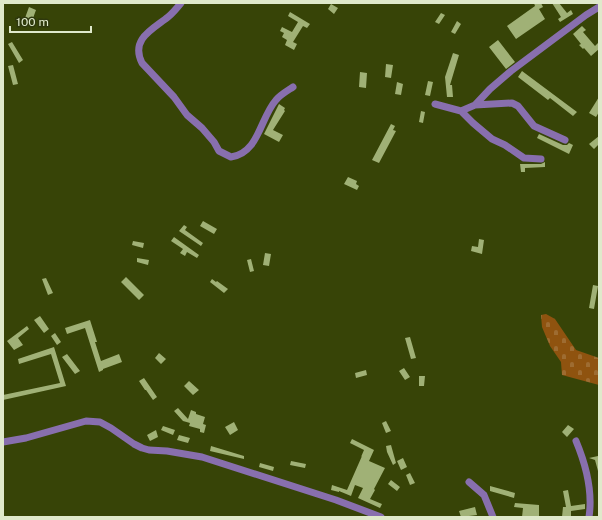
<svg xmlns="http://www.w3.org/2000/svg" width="602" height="520" viewBox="0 0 602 520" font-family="'Public Sans',sans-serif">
<defs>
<pattern id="cemetery-stones" width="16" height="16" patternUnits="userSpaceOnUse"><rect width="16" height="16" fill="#8f530f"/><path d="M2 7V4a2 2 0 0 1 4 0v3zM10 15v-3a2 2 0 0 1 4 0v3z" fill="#9e6c31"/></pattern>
</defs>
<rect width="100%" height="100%" fill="#374407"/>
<path fill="url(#cemetery-stones)" d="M546,314L555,319L576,350L599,358V385L562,375L561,362L550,346L542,327L541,315Z"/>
<path fill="#a0b176" d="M534,3H541L543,7L539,9L545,19L516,39L507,26L535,6Z
M552,3H559L567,13L571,10L573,14L560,22L558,19L561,17Z
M331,4L338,8L334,14L328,9Z
M29,7L36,10L32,21L25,18Z
M290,12L310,24L307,28L303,26L293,42L297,44L294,50L285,45L287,40L282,37L284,33L280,31L282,27L292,32L298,22L288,16Z
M441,13L445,15L439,24L435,22Z
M457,21L461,24L455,34L451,32Z
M582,26L586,30L583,32L595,46L599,42V49L591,56L584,48L583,49L579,45L581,44L573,34Z
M498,40L515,62L506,69L489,47Z
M12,42L23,60L19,63L8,44Z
M453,53L459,55L450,85H452L453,97H447L445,77Z
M386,64L393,65L391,78L385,77Z
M13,65L18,84L13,85L8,66Z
M522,71L577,112L573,116L550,98L548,100L518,77Z
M360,72L367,73L366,88L359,87Z
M428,81L433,82L430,96L425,95Z
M397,82L403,84L401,95L395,94Z
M599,97V112L596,117L589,113Z
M279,104L285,108L284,110L285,111L273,130L283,135L279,142L264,134Z
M421,111L425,112L423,123L419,122Z
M391,124L395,126L393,130L396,131L379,163L372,160Z
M539,134L563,145H567L569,143L573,145L569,154L537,138Z
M599,136V144L594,149L589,144Z
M545,162V167L525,168V172H521L520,164H541Z
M348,177L357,181L356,184L359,186L357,190L344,184Z
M203,221L217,229L214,234L200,226Z
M184,225L187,227L185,230L203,243L201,246L179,231Z
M174,237L199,255L197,258L187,252L185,256L180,253L183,249L171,241Z
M479,239L484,240L482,254L471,251L472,246L478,247Z
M133,241L144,243L143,248L132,245Z
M265,253L271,254L269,266L263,265Z
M137,258L149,260L148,265L137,262Z
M251,259L254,271L250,272L247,260Z
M126,277L144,295L139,300L121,282Z
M46,278L53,293L48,295L42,279Z
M212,279L216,282L217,281L228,289L224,293L210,282Z
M593,285L598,286L594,309L589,308Z
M40,316L49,329L44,333L34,320Z
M90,320L97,342H95L101,361L119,354L122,362L103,369V370L99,372L85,328L67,334L65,328Z
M27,326L29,329L18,338L23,345L14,350L7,341Z
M55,333L61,342L57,345L51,336Z
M410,337L416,358L411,359L405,338Z
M54,347L66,386L3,400V395L60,383L51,354L19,364L18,359Z
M159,353L166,359L161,364L155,358Z
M67,354L80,371L75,374L62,357Z
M404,368L410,377L405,380L399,371Z
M366,370L367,375L356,378L355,373Z
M419,376H425L424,386H419Z
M144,378L157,397L153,400L146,390H145L139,381Z
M189,381L199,390L193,395L184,386Z
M178,408L188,419L191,410L196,412V414L205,417L203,424L206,425L204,433L200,432V429L189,426L190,423L183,421L174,411Z
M386,421L391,431L386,433L382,423Z
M234,422L238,430L230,435L225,427Z
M568,425L574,429L567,437L562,432Z
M163,426L175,430L173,435L161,430Z
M156,430L158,437L150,441L147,435Z
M179,435L190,438L188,443L177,440Z
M352,439L374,450L369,461L385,468L374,489L375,490L370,499L382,504L380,508L358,498L363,488L355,485L351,496L339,491V492L331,490L332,485L347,490L362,456L361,457L364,450L350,443Z
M391,445L396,463L393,465L387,452L386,446Z
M211,446L244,456V459L210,451Z
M598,456L599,471H598L595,460L589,458Z
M403,458L407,467L401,470L397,461Z
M291,461L306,464L305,468L290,465Z
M260,463L274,467L273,471L259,467Z
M410,473L415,483L410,485L406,475Z
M391,480L400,487L397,491L388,484Z
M490,486L515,493L514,498L490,491Z
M568,490L571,506L585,504V509L571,511V517H562L563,507H566L563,491Z
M515,503L539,505V517H522L523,508L514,507Z
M475,507L477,515L461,517L459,511Z"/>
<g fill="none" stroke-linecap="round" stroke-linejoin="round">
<path stroke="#886fae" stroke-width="7" d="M181,3C177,8 173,13 168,17C153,29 130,39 142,63L174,97L187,115L202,128L214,142L219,151L231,157C259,153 260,118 276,100C280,95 287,91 293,87
M435,104L461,111L475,105L490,89L511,71L586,15L599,7
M475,105L512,103L518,106L534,126L565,140
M461,111L473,123L492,139L505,145L524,158L541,159
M576,441C586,465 593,491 589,517
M3,442L26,438L86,421L100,422L111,428L134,444L142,448L149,450L167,451L202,457L336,500L381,517
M469,482L484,495L493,517"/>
</g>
<rect width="602" height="520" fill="none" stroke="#dfe9cb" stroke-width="8"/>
<path d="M10 26v6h81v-6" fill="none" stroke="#dfe9cb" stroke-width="2"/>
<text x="16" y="26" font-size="12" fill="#dfe9cb" stroke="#2e380d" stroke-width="3" paint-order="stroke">100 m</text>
</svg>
